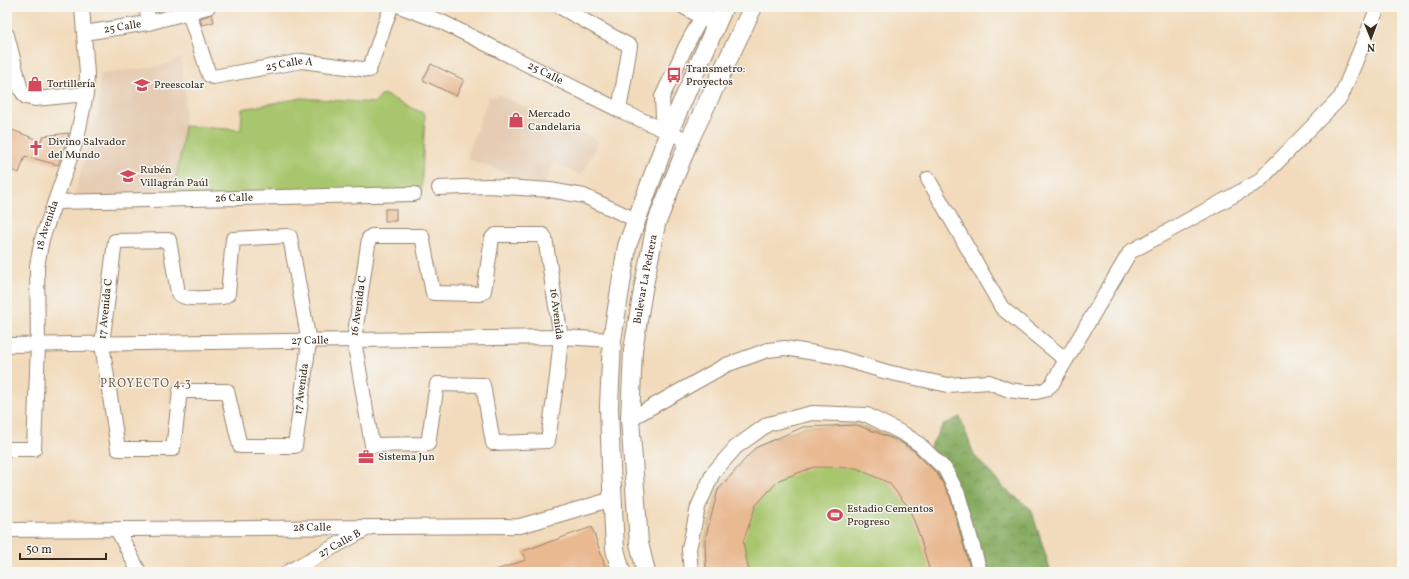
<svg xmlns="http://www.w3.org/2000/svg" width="1409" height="579" viewBox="0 0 1409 579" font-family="Vollkorn,serif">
<defs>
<pattern id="forest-crowns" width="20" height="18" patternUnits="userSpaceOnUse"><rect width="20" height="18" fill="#86ab60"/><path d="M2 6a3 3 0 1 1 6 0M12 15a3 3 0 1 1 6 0" fill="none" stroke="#6f8b4f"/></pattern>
</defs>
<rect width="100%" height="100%" fill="#f6f6f2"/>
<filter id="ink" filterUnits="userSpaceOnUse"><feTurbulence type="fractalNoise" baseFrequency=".025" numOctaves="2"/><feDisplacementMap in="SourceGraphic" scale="8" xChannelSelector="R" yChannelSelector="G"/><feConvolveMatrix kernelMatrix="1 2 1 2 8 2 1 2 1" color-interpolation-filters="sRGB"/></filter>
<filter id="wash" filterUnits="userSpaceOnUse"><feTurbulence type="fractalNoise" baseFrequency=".012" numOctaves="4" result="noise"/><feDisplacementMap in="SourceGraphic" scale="16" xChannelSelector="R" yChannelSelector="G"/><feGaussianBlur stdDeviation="0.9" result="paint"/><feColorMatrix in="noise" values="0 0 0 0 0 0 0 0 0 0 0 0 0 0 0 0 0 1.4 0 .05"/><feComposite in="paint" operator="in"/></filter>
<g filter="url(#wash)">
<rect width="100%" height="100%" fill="#f2dbbc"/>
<path fill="#e5ccb3" d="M181,58L185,96L184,126L181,152L171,203H72L99,111L100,74L161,66Z
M497,94L599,141L581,175L553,163L544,187L468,159V153L489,96L494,98Z"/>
<path fill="url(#forest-crowns)" stroke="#606a3f" d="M960,417L974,455L1005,489L1031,509L1051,572H974L924,457L943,425Z"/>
<path fill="#a8c66d" stroke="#727846" d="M383,94L425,114L421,198L171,203L181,152L184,126L241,130L242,109L301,98L375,103Z
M857,425L894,438L924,457L951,491L974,572H706L705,540L718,490L755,448L803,427Z"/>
<g id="blocks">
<path fill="#e9b992" d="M212,14L214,22L202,25L200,18Z
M431,64L464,80L456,96L423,80Z
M7,128L41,141L43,136L69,133L58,165L25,156L19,173L7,168Z
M385,209H396V221H385Z
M857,425L897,440L914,451L938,475L950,497L971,572H930L920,537L909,508L889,483L856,468L814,467L779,480L756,505L743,542L749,572H706L705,540L718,490L755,448L803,427Z
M592,527L607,572H496V570L526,560L523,551Z"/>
</g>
</g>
<g filter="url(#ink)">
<use href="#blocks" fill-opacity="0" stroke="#96826d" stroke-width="1"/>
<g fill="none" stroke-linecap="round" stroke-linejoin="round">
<defs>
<g id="minor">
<path d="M147,7L148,23"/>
<path id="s1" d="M402,7L442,22L619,110L689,141"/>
<path d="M560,7L630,46L619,110"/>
<path d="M684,7L710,22"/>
<path id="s2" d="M189,13L209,75L213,77L302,61L369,70L391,7"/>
<path id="s3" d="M84,33L148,23L208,7"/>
<path d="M7,35L21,90L26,97L35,99L86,94"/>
<path d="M669,132L663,117L662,97L686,46L707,7"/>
<path d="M928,179L1002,308L1066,360L1130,252L1258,182L1341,97L1378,7"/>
<path d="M439,188L488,186L521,188L550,190L584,196L636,220"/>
<path id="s4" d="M55,202L414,194"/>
<path d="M496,235H543L545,238L561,337L557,377L548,441L493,443L483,385L437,384L428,444L372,445L354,340L369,238L372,236H422L433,293L480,294L484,291L492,238Z"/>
<path d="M287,236L290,237L309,342L295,446H240L227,391H180L173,449H118L102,344L115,241L169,240L178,293C186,302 212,297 223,297L228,294L233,239Z"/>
<path id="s5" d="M7,345L561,337L612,340"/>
<path d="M630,419L726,365L768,350L785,348L833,356L887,372L948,385L989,382L1009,390L1024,392H1036L1045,390L1052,384L1066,360"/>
<path id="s6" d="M7,449H34L38,345L37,266L42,239L77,138L86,94L87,74L82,7"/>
<path d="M117,529L139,572"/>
<path id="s7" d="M7,530L520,526L613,499"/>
<path id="s8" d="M288,572L368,528"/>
<path d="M691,572L689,549L698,507L713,473L736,447L768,424L812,413L867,415L904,434L919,444L945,469L958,494L980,572"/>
</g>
<g id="major">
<path d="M621,572L615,549L611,466L609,406L612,340L627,246L669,132L724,7"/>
<path id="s9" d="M646,572L639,543L630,419L633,350L643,290L656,224L689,141L753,7"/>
</g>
</defs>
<use href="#minor" stroke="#96826d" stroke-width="16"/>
<use href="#major" stroke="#96826d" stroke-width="20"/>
<use href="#minor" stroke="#fff" stroke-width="14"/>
<use href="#major" stroke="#fff" stroke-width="18"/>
</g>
</g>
<defs>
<symbol id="bus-bare" viewBox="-9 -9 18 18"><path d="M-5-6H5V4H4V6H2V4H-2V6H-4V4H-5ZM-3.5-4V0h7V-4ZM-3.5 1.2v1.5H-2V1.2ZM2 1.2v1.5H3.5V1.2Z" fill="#d1495b" stroke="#f6f6f2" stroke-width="2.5" paint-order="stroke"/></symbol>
<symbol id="shop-bare" viewBox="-9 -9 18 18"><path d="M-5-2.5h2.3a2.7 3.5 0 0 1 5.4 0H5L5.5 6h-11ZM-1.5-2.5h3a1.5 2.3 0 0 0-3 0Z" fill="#d1495b" stroke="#f6f6f2" stroke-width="2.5" paint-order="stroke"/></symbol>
<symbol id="school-bare" viewBox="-9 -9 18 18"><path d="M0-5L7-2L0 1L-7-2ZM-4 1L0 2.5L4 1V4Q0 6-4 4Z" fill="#d1495b" stroke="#f6f6f2" stroke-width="2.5" paint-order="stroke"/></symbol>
<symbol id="church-bare" viewBox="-9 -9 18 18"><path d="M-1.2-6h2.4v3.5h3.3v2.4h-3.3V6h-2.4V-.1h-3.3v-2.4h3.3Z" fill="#d1495b" stroke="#f6f6f2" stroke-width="2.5" paint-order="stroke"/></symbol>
<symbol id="office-bare" viewBox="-9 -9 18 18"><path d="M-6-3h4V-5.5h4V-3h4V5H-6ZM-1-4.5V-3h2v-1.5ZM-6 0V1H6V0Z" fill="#d1495b" stroke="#f6f6f2" stroke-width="2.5" paint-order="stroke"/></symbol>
<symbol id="stadium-bare" viewBox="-9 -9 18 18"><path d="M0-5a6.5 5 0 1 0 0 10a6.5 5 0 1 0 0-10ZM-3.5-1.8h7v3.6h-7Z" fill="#d1495b" stroke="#f6f6f2" stroke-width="2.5" paint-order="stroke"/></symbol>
</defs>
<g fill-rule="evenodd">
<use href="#bus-bare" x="663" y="64" width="22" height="22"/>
<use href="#shop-bare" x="24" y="73" width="22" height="22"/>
<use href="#school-bare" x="131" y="74" width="22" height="22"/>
<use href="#shop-bare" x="505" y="109" width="22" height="22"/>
<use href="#church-bare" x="25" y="137" width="22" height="22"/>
<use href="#school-bare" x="117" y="165" width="22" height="22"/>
<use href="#office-bare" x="355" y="446" width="22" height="22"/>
<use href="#stadium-bare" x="824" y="504" width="22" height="22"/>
</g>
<g text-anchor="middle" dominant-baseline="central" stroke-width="3" stroke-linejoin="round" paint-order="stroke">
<g font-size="11" fill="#3b2a1e" stroke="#f6f6f2">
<text stroke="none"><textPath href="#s3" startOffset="39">25 Calle</textPath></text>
<text stroke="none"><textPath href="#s2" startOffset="147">25 Calle A</textPath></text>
<text stroke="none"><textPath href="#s1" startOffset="158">25 Calle</textPath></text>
<text stroke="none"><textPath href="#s4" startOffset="179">26 Calle</textPath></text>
<text stroke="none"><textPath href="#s6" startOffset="252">18 Avenida</textPath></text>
<text stroke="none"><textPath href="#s9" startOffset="295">Bulevar La Pedrera</textPath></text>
<text transform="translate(359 306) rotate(-82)">16 Avenida C</text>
<text transform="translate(106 309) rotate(-84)">17 Avenida C</text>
<text transform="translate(556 314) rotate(83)">16 Avenida</text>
<text stroke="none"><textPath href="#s5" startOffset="303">27 Calle</textPath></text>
<text transform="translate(302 389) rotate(-82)">17 Avenida</text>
<text stroke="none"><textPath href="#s7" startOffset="305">28 Calle</textPath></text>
<text stroke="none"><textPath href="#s8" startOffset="59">27 Calle B</textPath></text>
</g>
<g font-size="11" fill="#3b2a1e" stroke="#f6f6f2" text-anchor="start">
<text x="686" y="69">Transmetro:<tspan x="686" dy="13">Proyectos</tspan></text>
<text x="47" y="84">Tortillería</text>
<text x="154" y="85">Preescolar</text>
<text x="528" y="114">Mercado<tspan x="528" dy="13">Candelaria</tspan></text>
<text x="48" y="142">Divino Salvador<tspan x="48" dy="13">del Mundo</tspan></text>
<text x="140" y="170">Rubén<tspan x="140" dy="13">Villagrán Paúl</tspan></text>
<text x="378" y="457">Sistema Jun</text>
<text x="847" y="509">Estadio Cementos<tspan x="847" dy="13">Progreso</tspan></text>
</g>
<g font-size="12" letter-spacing="1" fill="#785c47" stroke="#f6f6f2">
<text x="146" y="384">PROYECTO 4.3</text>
</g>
</g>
<rect width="1409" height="579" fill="none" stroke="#f6f6f2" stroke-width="24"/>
<g transform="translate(1371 38) rotate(179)" stroke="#f6f6f2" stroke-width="3" paint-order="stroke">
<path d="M0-3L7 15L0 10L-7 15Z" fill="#3b2a1e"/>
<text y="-6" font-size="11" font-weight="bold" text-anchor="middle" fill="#3b2a1e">N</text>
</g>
<path d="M20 553v6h86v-6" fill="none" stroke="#3b2a1e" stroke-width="2"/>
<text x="26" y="553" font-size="12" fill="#3b2a1e" stroke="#f6f6f2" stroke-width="3" paint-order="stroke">50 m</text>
</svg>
